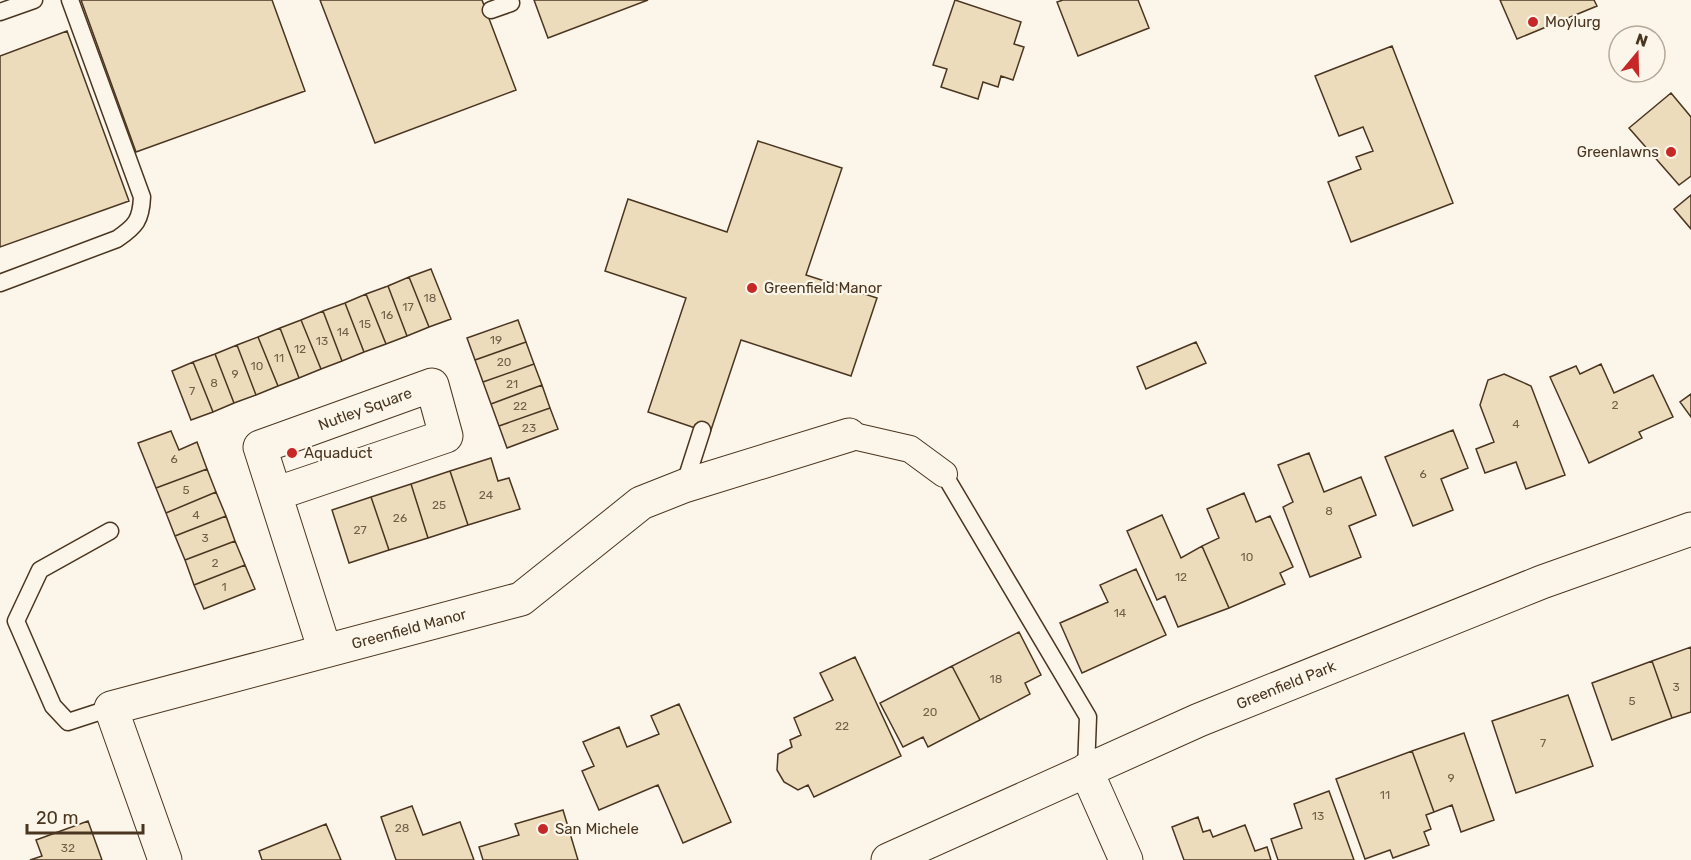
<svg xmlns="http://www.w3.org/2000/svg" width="1691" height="860" viewBox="0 0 1691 860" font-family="Rubik,sans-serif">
<rect width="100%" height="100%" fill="#fbf6e9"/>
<path fill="#ecdcbc" stroke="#4a3520" stroke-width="1.5" d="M81,0H272L305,91L136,152Z
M320,0H482L516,90L375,143Z
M534,0H648L548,38Z
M955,0L1021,22L1014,44L1024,47L1013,80L1001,76L998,87L983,82L978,99L941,87L947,69L933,65Z
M1063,0H1138L1149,28L1078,56L1057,2Z
M1500,0H1594L1597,6L1517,39Z
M67,31L129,201L0,247V56Z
M1392,46L1453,203L1351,242L1328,182L1361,169L1356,157L1373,151L1363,127L1339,136L1315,76Z
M1671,93L1691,117V176L1679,185L1629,128Z
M758,141L842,168L806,275L877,298L851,376L741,340L710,433L648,412L686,298L605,271L628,199L727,232Z
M1691,195V229L1674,209Z
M431,269L451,319L429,327L409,277Z
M409,277L429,327L407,336L388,286Z
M388,286L407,336L386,344L366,294Z
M366,294L386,344L364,352L345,303Z
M345,303L364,352L342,361L323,311Z
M323,311L342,361L321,369L301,320Z
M301,320L321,369L299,378L280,328Z
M518,320L526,342L475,360L467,338Z
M280,328L299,378L278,386L258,337Z
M258,337L278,386L256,395L237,345Z
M526,342L534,364L483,382L475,360Z
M1196,342L1206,363L1146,389L1137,367Z
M237,345L256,395L234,403L215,354Z
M215,354L234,403L213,412L193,362Z
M193,362L213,412L191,420L172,371Z
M534,364L542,385L491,404L483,382Z
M1601,364L1614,393L1653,375L1673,417L1639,432L1642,438L1589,463L1550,377L1576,366L1580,374Z
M1504,374L1531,386L1565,475L1526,489L1516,462L1485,473L1476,449L1494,442L1480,405L1488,380Z
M542,385L550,408L499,426L491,404Z
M1691,394V417L1680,402Z
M550,408L558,429L507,448L499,426Z
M1453,430L1468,468L1441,479L1453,510L1413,526L1385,457Z
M171,431L179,450L197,442L207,469L156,488L138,443Z
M1309,453L1324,492L1361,477L1376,515L1349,526L1361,557L1310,577L1283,507L1293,502L1278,465Z
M491,458L498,481L509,478L520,509L468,525L450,471Z
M207,469L216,492L166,513L156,488Z
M450,471L468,525L428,538L411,484Z
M411,484L428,538L389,550L371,497Z
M216,492L226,516L175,536L166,513Z
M1244,493L1256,522L1270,516L1293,567L1280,573L1285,584L1229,608L1202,546L1219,538L1207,509Z
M371,497L389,550L349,563L332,510Z
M1162,515L1181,558L1202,546L1229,608L1178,627L1165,596L1157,600L1127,531Z
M226,516L235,541L185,560L175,536Z
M235,541L245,565L194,585L185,560Z
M245,565L255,589L204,609L194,585Z
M1136,569L1166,635L1082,673L1060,623L1108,602L1100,585Z
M1019,632L1041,675L1025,683L1030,694L980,720L952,666Z
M1691,647V712L1672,718L1652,661Z
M855,657L901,756L814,797L808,785L798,790L784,782L777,770L778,754L792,747L790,740L801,735L794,718L833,700L820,673Z
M1652,661L1672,718L1612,740L1592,683Z
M952,666L980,720L928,747L923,737L903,747L880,703Z
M1568,695L1593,766L1516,793L1492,721Z
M679,704L731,822L683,843L658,785L599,810L582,771L594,766L583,742L619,727L627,747L659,734L651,716Z
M1464,733L1494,820L1461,832L1452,805L1434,812L1412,751Z
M1412,751L1434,812L1426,815L1431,829L1424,832L1429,845L1393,858L1390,850L1365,859L1336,779Z
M1329,791L1354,860H1278L1271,839L1302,828L1294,804Z
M412,806L423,835L460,822L474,860H396L381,817Z
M563,810L578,860H483L479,847L519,835L515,824Z
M1198,817L1203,832L1210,830L1213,837L1245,825L1255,851L1267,847L1271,860H1184L1172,827Z
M88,821L102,860H30L42,856L36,840Z
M326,824L341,860H262L259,851Z"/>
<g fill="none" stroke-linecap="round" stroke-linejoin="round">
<defs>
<path id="service" d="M491,10L511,3L510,0
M0,12L34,0
M0,283L117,239C136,226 141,220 142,197L70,0
M944,474L1088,717L1086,770
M684,486L702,430
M110,531L40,570L16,621L53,706L68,722L111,708"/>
<path id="pedestrian" d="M849,435L910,449L944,474"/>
<path id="minor" d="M275,494L446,436L432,385L260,447L325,651
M1086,770L1126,860
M165,860L111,708L521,599L641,503L684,486L849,435
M888,860L1199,720L1542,582L1691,529"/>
</defs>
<use href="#service" stroke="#4a3520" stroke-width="19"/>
<use href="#pedestrian" stroke="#4a3520" stroke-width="28"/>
<use href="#minor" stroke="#4a3520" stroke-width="35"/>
<use href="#service" stroke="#fbf6e9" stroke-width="16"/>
<use href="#pedestrian" stroke="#fbf6e9" stroke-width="26"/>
<use href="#minor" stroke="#fbf6e9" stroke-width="33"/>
</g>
<g fill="#c62828" stroke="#fbf6e9" stroke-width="2">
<circle cx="1533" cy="22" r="6"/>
<circle cx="1671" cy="152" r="6"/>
<circle cx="752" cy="288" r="6"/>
<circle cx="292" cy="453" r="6"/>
<circle cx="543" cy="829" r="6"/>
</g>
<g text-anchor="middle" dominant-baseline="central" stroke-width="4.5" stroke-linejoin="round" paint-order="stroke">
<g font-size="12" fill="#725f47">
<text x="430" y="298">18</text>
<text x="408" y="307">17</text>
<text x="387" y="315">16</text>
<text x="365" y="324">15</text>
<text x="343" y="332">14</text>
<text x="496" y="340">19</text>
<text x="322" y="341">13</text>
<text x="300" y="349">12</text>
<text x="279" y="358">11</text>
<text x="504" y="362">20</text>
<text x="257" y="366">10</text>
<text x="235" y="374">9</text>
<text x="214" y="383">8</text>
<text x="512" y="384">21</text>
<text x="192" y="391">7</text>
<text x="1615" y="405">2</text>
<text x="520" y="406">22</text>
<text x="1516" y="424">4</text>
<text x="529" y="428">23</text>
<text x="174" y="459">6</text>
<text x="1423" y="474">6</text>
<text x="186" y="490">5</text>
<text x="486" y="495">24</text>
<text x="439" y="505">25</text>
<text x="1329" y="511">8</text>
<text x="196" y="515">4</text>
<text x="400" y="518">26</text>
<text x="360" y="530">27</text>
<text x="205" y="538">3</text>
<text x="1247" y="557">10</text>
<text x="215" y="563">2</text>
<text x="1181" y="577">12</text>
<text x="224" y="587">1</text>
<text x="1120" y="613">14</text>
<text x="996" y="679">18</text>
<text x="1676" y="687">3</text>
<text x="1632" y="701">5</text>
<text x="930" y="712">20</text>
<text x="842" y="726">22</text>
<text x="1543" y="743">7</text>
<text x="1451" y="778">9</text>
<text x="1385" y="795">11</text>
<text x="1318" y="816">13</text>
<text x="402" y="828">28</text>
<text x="68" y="848">32</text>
</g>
<g font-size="15" fill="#4a3520" stroke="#fbf6e9" text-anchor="start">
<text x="1545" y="22">Moylurg</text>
<text x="1659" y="152" text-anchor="end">Greenlawns</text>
<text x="764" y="288">Greenfield Manor</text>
<text x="304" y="453">Aquaduct</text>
<text x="555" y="829">San Michele</text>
</g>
<g font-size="15" fill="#4a3520" stroke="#fbf6e9">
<text transform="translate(365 409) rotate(-20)">Nutley Square</text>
<text transform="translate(409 629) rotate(-15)">Greenfield Manor</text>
<text transform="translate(1286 685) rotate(-22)">Greenfield Park</text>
</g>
</g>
<g transform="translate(1637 54) rotate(19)"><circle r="28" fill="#fbf6e9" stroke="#b4a999" stroke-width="1.5"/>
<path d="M0-4.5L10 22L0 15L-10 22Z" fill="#c62828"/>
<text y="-9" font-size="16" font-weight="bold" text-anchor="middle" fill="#4a3520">N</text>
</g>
<path d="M27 824v9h116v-9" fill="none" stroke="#4a3520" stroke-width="3"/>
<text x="36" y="824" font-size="18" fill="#4a3520" stroke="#fbf6e9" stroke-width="4.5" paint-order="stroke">20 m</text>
</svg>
